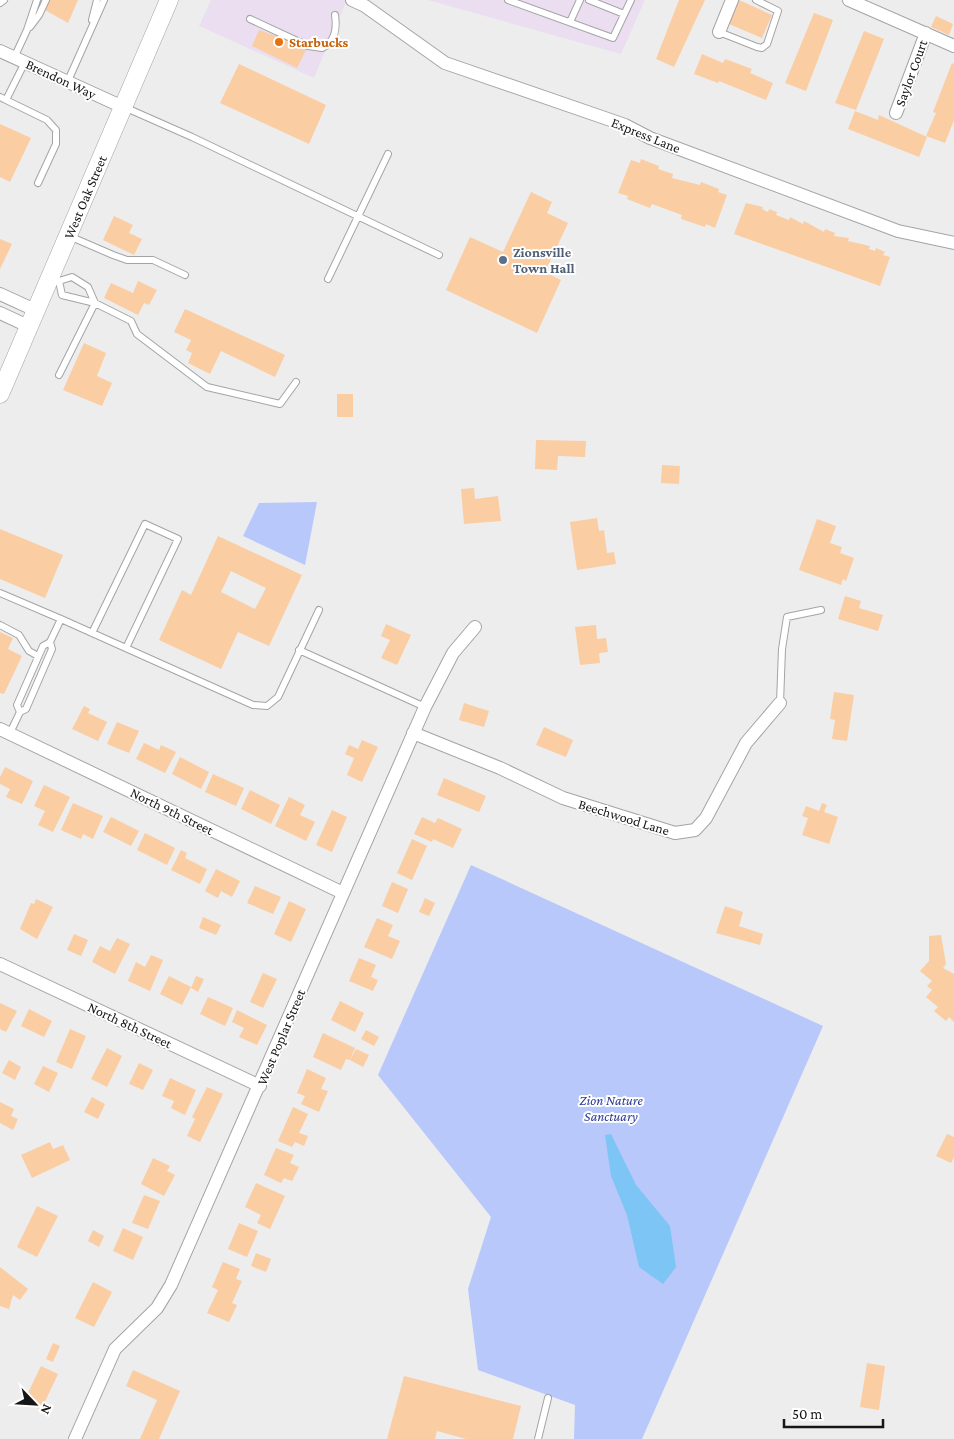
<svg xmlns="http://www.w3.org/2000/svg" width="954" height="1439" viewBox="0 0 954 1439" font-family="'Crimson Pro',serif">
<rect width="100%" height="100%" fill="#ededee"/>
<path fill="#ebdef1" d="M211,0H347L314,78L199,26Z
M428,0H645L621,54Z"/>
<path fill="#b8c8fa" d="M317,502L305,565L243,536L259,503Z
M471,865L823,1026L642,1439H574L575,1405L478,1370L468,1289L491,1217L378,1075Z"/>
<path fill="#7cc5f5" d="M611,1134L636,1185L670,1226L676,1267L663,1284L639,1267L627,1215L611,1176L605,1135Z"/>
<path fill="#facda3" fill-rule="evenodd" d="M49,0H78L68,23L45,10Z
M679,0H705L674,67L656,59Z
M739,0L772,15L762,38L729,24Z
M814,13L833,20L806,91L785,83Z
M936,16L953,24L949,35L931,27Z
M259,30L276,36V34L306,50L297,68L252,46Z
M864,31L884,39L856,110L835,103Z
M702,54L723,63L725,59L752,69L750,73L773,83L766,100L719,81L718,83L694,74Z
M952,63L954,64V120L945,143L926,136L936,113L933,112Z
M239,64L326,105L309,144L220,103Z
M855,111L878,120L879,115L927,137L919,157L848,129Z
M0,124L31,138L10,182L0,177Z
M641,159L659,166L658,169L673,174L672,178L700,185L701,182L719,189L718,192L727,195L715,228L706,224L705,227L681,219L682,215L652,204L650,208L627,199L628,196L618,193L631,160L640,163Z
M531,192L552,202L547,213L568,223L545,272L561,280L537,333L446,290L470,237L503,252Z
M746,203L763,207L762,209L768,212L769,209L777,212L776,215L789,220L790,217L803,224L804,221L824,232L825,229L835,233L834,236L849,238L848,241L870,246L869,249L875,251L876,248L885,252L883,255L890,257L880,286L734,234Z
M114,216L133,225L129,233L142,239L134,255L103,240Z
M0,239L12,244L0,269Z
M138,281L157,290L149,305L144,303L138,315L104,298L111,283L133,293Z
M185,309L285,355L275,377L221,351L210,374L188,363L192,353L186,350L191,340L174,332Z
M84,343L106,353L97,376L112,383L102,406L63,390Z
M337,394H353V417H337Z
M536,440L586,441L585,457L558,456L557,470L535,469Z
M662,465L680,466L679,484L661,483Z
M474,488L475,499L498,496L501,521L464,524L461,489Z
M597,518L599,531L604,530L607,553L614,552L616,564L577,570L570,522Z
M817,519L836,526L830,543L842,547L840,553L854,558L846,581L843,579L841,585L799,570Z
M0,529L63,555L45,598L0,579Z
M218,536L302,575L269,646L238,632L221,669L159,640L182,590L191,595ZM231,571L266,588L255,609L221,592Z
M845,596L861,601L859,608L883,615L878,631L838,619Z
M386,624L411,635L397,665L381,658L390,640L381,636Z
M596,625L597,639L606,638L608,652L599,653L600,663L580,665L575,627Z
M0,632L13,638L8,649L22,656L4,694L0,693Z
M834,692L854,695L847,741L832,739L835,720L830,719Z
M464,703L489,711L484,727L459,720Z
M84,706L90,709L88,713L107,722L98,741L72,729Z
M117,722L139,731L129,753L107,744Z
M544,727L573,740L566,757L536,745Z
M362,740L378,747L362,782L347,775L354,758L345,754L349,745L358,749Z
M144,743L159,750L161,745L176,752L165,773L136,759Z
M180,757L209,772L201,789L172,774Z
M5,767L33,781L22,804L6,797L10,789L0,784V777Z
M213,774L244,788L236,806L205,792Z
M444,778L486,796L479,812L437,795Z
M44,785L70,797L53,832L38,825L45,811L34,806Z
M250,790L280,805L271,824L241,809Z
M289,797L305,805L300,815L315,822L306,841L275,826Z
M73,803L103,816L93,839L83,834L81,839L61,830Z
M822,803L827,805L824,812L838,817L829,844L802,835L808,818L802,816L806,806L819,811Z
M332,810L347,817L332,852L316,845Z
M111,817L139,831L131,846L103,832Z
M422,817L435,823L438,818L462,829L453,848L433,839L432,842L414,834Z
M145,833L175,848L167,865L137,850Z
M412,839L427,846L412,880L397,873Z
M181,850L187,853L185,858L207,869L200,884L171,870Z
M216,869L240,881L232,897L221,891L218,898L205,891Z
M392,882L408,889L398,913L382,906Z
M255,886L281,897L273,914L247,903Z
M425,898L435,903L429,916L419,912Z
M36,899L53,907L37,939L20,929L31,903L34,904Z
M289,901L306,909L291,942L274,934Z
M725,906L743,912L739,926L763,934L760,945L716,933Z
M203,917L221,925L216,935L199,928Z
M377,918L393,925L388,936L400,941L392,959L364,947Z
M74,934L88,940L81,956L67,950Z
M941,935L946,964L943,968L954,974V1022L949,1017L946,1021L934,1011L938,1007L926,997L932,990L927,986L932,981L920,971L929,961V936Z
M117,938L130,944L115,974L92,962L100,946L110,951Z
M151,955L163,960L150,991L128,981L136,962L145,967Z
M359,958L376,965L371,977L378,980L373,991L349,981Z
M263,973L277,979L263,1008L250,1002Z
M169,976L191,987L182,1005L160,994Z
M196,976L204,979L198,992L191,988Z
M208,997L233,1008L225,1026L200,1014Z
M340,1001L364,1013L355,1032L331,1020Z
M0,1003L17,1011L6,1032L0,1029Z
M29,1009L52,1021L44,1037L21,1026Z
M237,1010L267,1025L257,1045L239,1037L244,1028L232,1022Z
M70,1029L86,1036L72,1069L56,1062Z
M366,1030L379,1037L374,1046L361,1039Z
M323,1033L355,1048L350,1060L346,1059L341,1070L313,1057Z
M107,1048L122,1056L107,1087L91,1079Z
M356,1049L369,1055L363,1067L350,1060Z
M9,1060L21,1067L15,1080L2,1073Z
M139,1063L153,1070L143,1090L129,1084Z
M43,1066L58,1073L49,1092L34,1084Z
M307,1069L326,1078L321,1089L328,1091L319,1112L301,1104L305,1096L297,1093Z
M170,1078L196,1090L185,1115L171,1108L174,1101L162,1096Z
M207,1087L223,1094L200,1142L187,1136L195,1119L192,1117Z
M92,1097L105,1104L98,1119L84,1112Z
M0,1102L14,1109L11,1116L18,1119L13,1130L0,1123Z
M293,1107L308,1114L299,1133L308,1136L304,1146L295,1142L292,1147L278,1141Z
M947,1134L954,1137V1157L951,1163L936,1156Z
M50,1142L53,1149L63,1145L70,1160L32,1178L21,1155Z
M276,1148L294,1155L290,1163L299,1167L292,1181L284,1178L281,1183L264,1175Z
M153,1158L170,1166L167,1171L175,1175L164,1196L141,1184Z
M256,1183L285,1196L270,1229L257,1223L261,1215L245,1207Z
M144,1195L160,1201L148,1229L132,1223Z
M37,1206L58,1216L37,1257L17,1247Z
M239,1223L258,1231L247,1257L228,1249Z
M123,1228L143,1237L133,1260L113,1251Z
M93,1230L104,1236L99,1247L88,1241Z
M256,1253L271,1259L266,1272L251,1266Z
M223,1262L240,1269L236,1279L242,1281L232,1303L237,1305L229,1322L207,1313L218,1290L212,1287Z
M0,1267L28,1289L20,1300L13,1295L9,1309L0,1306Z
M93,1282L112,1292L94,1327L75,1318Z
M53,1343L60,1346L53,1362L46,1359Z
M867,1363L885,1366L879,1410L860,1407Z
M41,1366L58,1374L41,1410L24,1401Z
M133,1370L180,1391L159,1439H140L157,1400L126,1386Z
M404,1376L521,1406L513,1439H466L437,1431L435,1439H387Z"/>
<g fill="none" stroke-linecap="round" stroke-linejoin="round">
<defs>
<path id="service" d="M508,0L613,38L631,0
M589,0L624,14
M0,3L4,0
M250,19L308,46L322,48C335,42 337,28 335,15
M92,20L97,0
M570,22L580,0
M30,27L39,15L46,0
M719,32L757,47L762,48L767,44L778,11L756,0
M14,58L27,30L37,0
M67,83L104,0
M0,97L6,100L25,62
M6,100L47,120L56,130V144L38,183
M124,107L192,137L439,255
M69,236L113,255L127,260H153L185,275
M51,277L59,281L72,277L88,287L95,303L62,295L59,281
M328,279L388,154
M59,375L95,303L131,321L137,334L207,387L280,404L296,382
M0,593L61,619
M0,625L19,635L29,651L38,656
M92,633L145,524L178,539L126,648
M50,642L52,649L26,709L20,712L17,705L43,646L50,642L61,619L253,705L267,706L278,697L319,610
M299,650L425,707
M780,703L782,649L787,617L821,610
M10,733L20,712
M538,1439L548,1398"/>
<path id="minor" d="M352,0L365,6L445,63L625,125L650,138L898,231L954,243
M849,0L954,46
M719,32L732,0
M0,51L123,107
M896,113L926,33
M0,294L35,310
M0,313L28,326
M0,729L343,893
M413,733L500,768L563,798L675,833L695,830L706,818L746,743L780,703
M0,964L260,1086
M75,1439L115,1349L157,1308L171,1285L425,707L453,653L475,627"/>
<path id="secondary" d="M0,394L169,0"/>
</defs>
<use href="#service" stroke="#a3a4a5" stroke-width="8"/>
<use href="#minor" stroke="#a3a4a5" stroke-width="14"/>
<use href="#secondary" stroke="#a3a4a5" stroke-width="19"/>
<use href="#service" stroke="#fff" stroke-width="6"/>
<use href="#minor" stroke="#fff" stroke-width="12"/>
<use href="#secondary" stroke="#fff" stroke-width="18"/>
</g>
<circle fill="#e8710a" stroke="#fff" stroke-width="2" cx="279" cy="42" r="5"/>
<circle fill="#5c6f8a" stroke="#fff" stroke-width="2" cx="503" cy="260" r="5"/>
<g text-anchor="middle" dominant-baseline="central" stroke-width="4" stroke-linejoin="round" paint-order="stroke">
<g font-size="14" font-weight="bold" fill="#c56008" stroke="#fff" text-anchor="start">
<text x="289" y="42">Starbucks</text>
</g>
<g font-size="14" fill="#161616" stroke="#fff">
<text transform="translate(911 73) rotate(-70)">Saylor Court</text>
<text transform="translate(61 79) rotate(25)">Brendon Way</text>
<text transform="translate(646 135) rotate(22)">Express Lane</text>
<text transform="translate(85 197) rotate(-67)">West Oak Street</text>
<text transform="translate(172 811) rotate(26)">North 9th Street</text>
<text transform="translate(624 817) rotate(17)">Beechwood Lane</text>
<text transform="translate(130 1025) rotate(25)">North 8th Street</text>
<text transform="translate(281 1037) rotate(-67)">West Poplar Street</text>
</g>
<g font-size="14" font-weight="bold" fill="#4e5e75" stroke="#fff" text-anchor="start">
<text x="513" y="252">Zionsville<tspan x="513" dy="16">Town Hall</tspan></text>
</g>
<g font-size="14" font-style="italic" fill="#293896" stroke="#fff">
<text x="611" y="1100">Zion Nature<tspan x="611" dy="16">Sanctuary</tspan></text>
</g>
</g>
<g transform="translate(35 1404) rotate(115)" stroke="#ffffff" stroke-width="4" paint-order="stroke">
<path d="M0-4L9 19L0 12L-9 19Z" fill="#161616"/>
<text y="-8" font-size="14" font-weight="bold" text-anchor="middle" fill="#161616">N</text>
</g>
<path d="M784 1419v8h99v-8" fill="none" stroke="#161616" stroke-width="2.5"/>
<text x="792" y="1419" font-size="15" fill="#161616" stroke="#ffffff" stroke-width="4" paint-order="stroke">50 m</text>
</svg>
